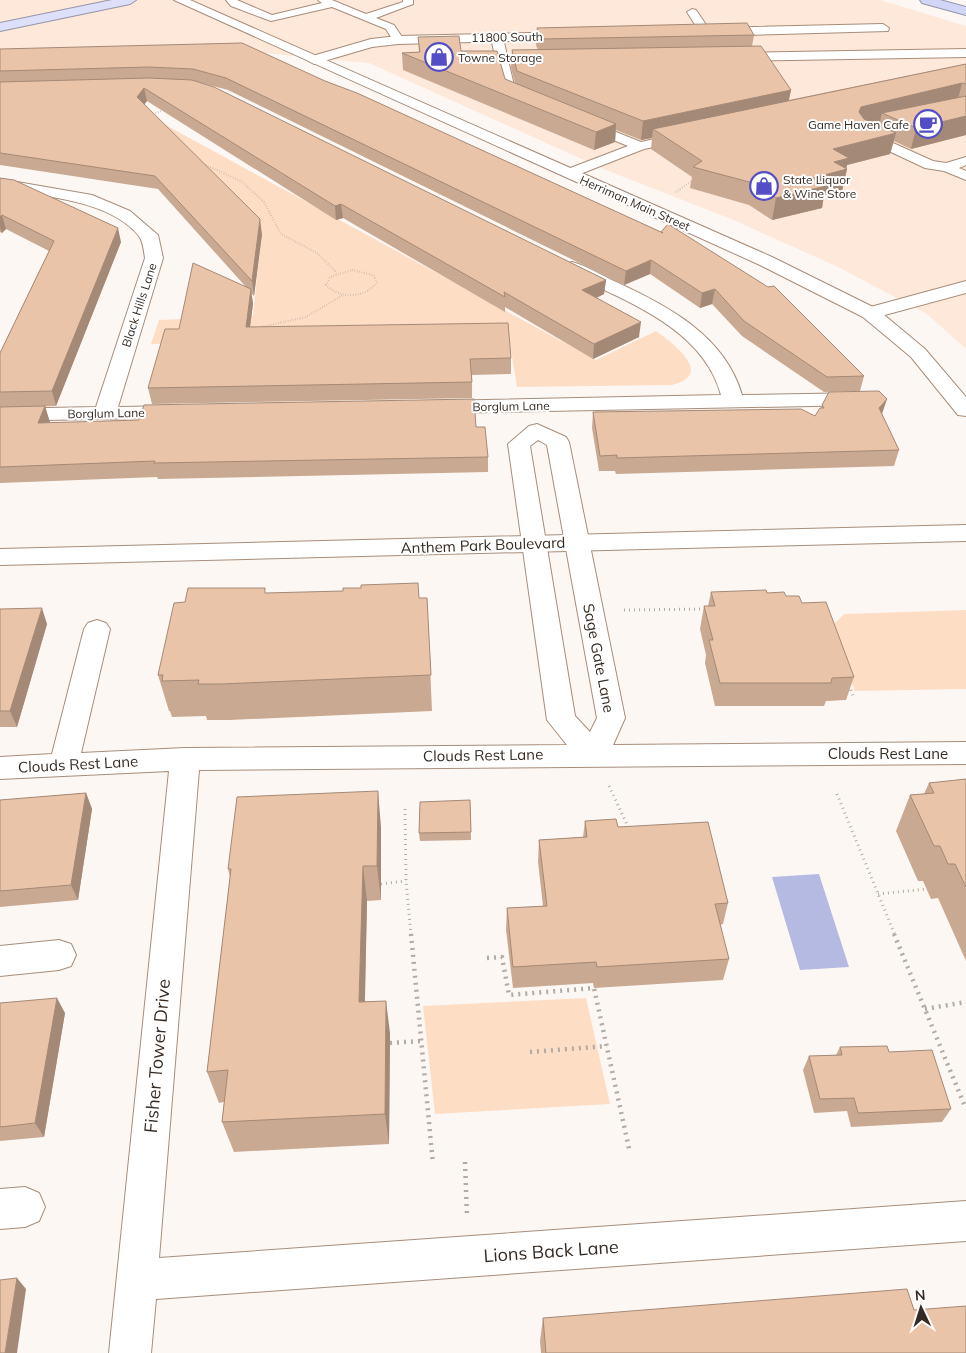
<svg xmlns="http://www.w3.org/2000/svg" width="966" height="1353" viewBox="0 0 966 1353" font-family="Mulish,sans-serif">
<rect width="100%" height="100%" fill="#fdf7f3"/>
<path fill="#fee8d9" d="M0,0H880L966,26V349L927,314L836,266L731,219L606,170L369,63L254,52L0,58Z"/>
<path fill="#feddc5" d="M151,117L596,360L656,331C674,344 715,375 672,385L517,387L509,338L151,344L159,320L253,316L262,229L208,180L0,121Z
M966,610V689L855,691L843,661L834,624L844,614Z
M586,998L610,1104L435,1114L423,1006Z"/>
<path fill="#b5bae2" d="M819,874L849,967L800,970L772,877Z"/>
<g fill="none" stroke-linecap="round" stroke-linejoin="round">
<defs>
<path id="service" d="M226,0H237L272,15L322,3L318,0H332L366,14L403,2V0H413V4L376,18L394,25L404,40L398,43L394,42L386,29L332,7L271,21L231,6Z
M692,9L696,10L711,32L709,34L705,35L701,34L687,12Z
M497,35L503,38L515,90L533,100L531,103H523L503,92L491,38Z
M966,49V57L736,61L730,57L736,53Z
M586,120L641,142L682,133L689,137L687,140L644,149L575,176H565L563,173L565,170L628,146L581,127L579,124L581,121Z
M864,130L933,161L946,163L966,157V165L959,168L966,171V180L944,171L925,168L859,137L857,134L859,131Z"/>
<path id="minor" d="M883,24L889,28L888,31L714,36L707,32L714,28Z
M574,32L579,33L581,36L579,39L398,44L372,47L314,64L307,60L309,57L371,39L398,36Z
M0,179L92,195L130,211L158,235L163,258L118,407L178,406L186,407L189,412L186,417L0,421V409L96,407L145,258C144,252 143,241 139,236C110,200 43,196 0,189Z
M572,262C587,266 601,275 614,281C666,305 725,335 742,395L862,393L870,394L873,399L870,404L862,405L438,413L430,412L427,407L430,402L438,401L721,395C703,327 623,300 566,272L563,268L566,264Z
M966,281V293L870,319L863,317L860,313L863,309Z
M537,424L566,437L569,442L625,718L613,745L966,742V764L199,770L159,1258L966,1201V1241L156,1299L151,1353H109L169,771L0,779V757L52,754L84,629L88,623L97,620L106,623L110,629L81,753L185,748L567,745L547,720L508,444L529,426ZM538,440L547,445L597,718L590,732L575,716L530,446Z
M59,940L71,944L76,955L71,966L59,970L0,976V946Z
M25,1187L39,1193L45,1207L39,1221L25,1227L0,1229V1189Z"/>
<path id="tertiary" d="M174,0H190L772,257L877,309L925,349L966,397V416L958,415L911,357L863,317L760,265Z"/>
<path id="secondary" d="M966,525V541L0,565V549Z"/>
<path id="primary" d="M112,0H136L130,4L0,31V23Z"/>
<path id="trunk" d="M920,0H940L966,7V15L922,3Z"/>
</defs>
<use href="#service" stroke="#a88d79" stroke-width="2"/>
<use href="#minor" stroke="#a88d79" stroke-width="2"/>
<use href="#tertiary" stroke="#a88d79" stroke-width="2"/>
<use href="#secondary" stroke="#a88d79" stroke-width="2"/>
<use href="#primary" stroke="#9494aa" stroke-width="2"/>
<use href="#trunk" stroke="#9494aa" stroke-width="2"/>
<path stroke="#b2aaa5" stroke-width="2" stroke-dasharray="0.5 2" stroke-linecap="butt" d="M151,115L166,109
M201,163L241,181L264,202L281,234L317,253L337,273
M676,192L693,180
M352,270L373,275L377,282C365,299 340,299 326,285L330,277Z
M261,327L306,317L343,295"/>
<path stroke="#b2aaa5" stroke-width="3" stroke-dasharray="1 4" stroke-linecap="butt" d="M624,610L708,609
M849,685L853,696
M609,786L630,831
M837,794L895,935
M405,809L406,881L411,935
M381,884L406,881
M878,894L927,889"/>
<path stroke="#b2aaa5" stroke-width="4.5" stroke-dasharray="2 5" stroke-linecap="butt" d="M411,934L433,1164
M894,934L966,1109
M487,958L502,957L509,995L594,988L630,1153
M925,1009L966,1002
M390,1043L421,1041
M530,1052L607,1046
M465,1162L467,1216"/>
<use href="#service" fill="#fff" fill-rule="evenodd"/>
<use href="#minor" fill="#fff" fill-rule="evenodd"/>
<use href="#tertiary" fill="#fff" fill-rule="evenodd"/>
<use href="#secondary" fill="#fff" fill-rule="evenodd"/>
<use href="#primary" fill="#dde0f8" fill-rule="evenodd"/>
<use href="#trunk" fill="#d2d6f6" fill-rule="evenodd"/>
</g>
<path fill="#c9a991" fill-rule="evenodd" d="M537,28L754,35L752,46L791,90L789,100L966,64V135L911,149L894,141L890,154L847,165L846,169H847L842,191L824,195L822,208L772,220L749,205L690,188L692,177L651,149L652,138L641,140L616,130L615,142L594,150L403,70L402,53L419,52L418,37L461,51L505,79L515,83L511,68L512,50H538L536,45ZM880,121L879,126L873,123Z
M0,49L325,81L661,232L864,376L860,391L824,392L742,336L712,304L700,308L650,274L624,285L228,90L194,81L606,280L604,294L597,298L639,337L593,359L505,307V312L343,218L336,220L147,101L144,104L262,234L254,296L251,293L253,304L250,327L511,358V374L472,375V398L152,404L148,388L179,329L246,287L158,189L0,165Z
M0,178L121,242L56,406L23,407L45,406L49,423L476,427L488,457V472L158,479L157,477L0,483V353L49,251L6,229L2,233L0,232Z
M822,405L882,414L899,450L894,466L616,474L615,471H599L592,428L593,412L815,416L821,408Z
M711,592L767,593L786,596L802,603L854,677L846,700L826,701L824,706H715L705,663L706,655L700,629L704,606H708Z
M266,593L419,598H427L432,711L229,720H207L206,716L172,717L170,711H169L158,675L185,602Z
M0,609L47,624L17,727H0Z
M966,779V961L938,898L931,899L923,881H918L896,831L910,795L924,794L929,783Z
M86,793L92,809L78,900L0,907V800Z
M470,800L471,840L420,841L419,833Z
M585,821L618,827L728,903L723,924L720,925L729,959L723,980L594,988L593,983L513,988L506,930L507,908L543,906L538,862L539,840L583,837Z
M381,827V900L367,901L365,1001L390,1033L389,1144L234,1152L222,1122L224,1102L219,1103L207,1072L230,877L228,869Z
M0,1003L65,1013L44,1137L0,1141Z
M840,1047L889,1052L951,1109L942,1122L851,1127L847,1111L814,1113L803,1070L809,1056L836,1055Z
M914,1310L966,1353H541L540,1341L543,1318Z"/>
<path fill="#a48976" d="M962,83L957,103L882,113L880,121L856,127L859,112L861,107Z
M144,88L147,101L140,110L137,97Z
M791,90L787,108L653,129L652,138L641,140L643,121Z
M966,116V135L911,149L916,128Z
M616,124L615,142L594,150L596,132Z
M896,133L890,154L847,165L846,170L847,169L842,191L824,195L822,208L772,220L776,198L813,178L833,149Z
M341,204L343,218L336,220L335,206Z
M2,215L6,229L2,233L0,228V217Z
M260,219L262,234L254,296L252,281Z
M118,228L121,242L56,406L52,391Z
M651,260L650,274L624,285L626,271Z
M606,280L604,294L582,304V290Z
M251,289L253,304L248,342L246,327Z
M715,289L712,304L700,308L702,293Z
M641,322L639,337L593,359L594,344Z
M887,399L882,414L879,408Z
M45,406L50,422L43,439L38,423Z
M42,608L47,624L17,727L10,711Z
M378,791L381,827V900L377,866Z
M86,793L92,809L78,900L71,885Z
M363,866L367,901L364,1034L359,1002Z
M57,998L65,1013L44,1137L35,1123Z
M386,1001L390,1033L389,1144L385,1114Z
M17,1278L26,1289L17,1353H5Z"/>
<path fill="#eac4a9" stroke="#a48976" d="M747,23L754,35L540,39L537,28Z
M459,36L461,51H497L505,79L616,124L596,132L402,53L420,52L418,37Z
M242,43L325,81L357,93L663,233L661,232L668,224L768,287L774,286L864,376L827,377L744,321L715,289L702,293L651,260L626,271L226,78L193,69L149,67L0,71V49Z
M761,46L791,90L643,121L517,71L512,50Z
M966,64V84L962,83L861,107L859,112L864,119L896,133L833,149L849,158L834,162L847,169L813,178L826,186L776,198L753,183L693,167L702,161L653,129Z
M149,78L192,80L214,87L606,280L582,290L641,322L594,344L504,292L505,297L341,204L335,206L144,88L137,97L260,219L252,281L155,176L0,153V82Z
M966,96V116L916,128L882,113Z
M0,178L14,180L118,228L52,391L0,392V353L54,241L2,215L0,217Z
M193,263L251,289L246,327L508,323L511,358L470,359L472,382L148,388L165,329H179Z
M879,391L887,399L879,408L899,450L617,458V455L600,456L593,412L801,409L815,416L820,408H824L822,405L829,392Z
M474,399L476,427H485L488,457L154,463L155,461L0,467V407L45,406L38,423L139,420L144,405Z
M418,583L419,598H427L431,675L221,684H198L199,680L162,681L163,675H158L174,603L185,602L188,588H265V593L343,591V588H361V585Z
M766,590L767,593L784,592L786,596H799L802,603L826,602L854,677L832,678L831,683H720L709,640H713L704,606H715L711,592Z
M42,608L10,711H0V609Z
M966,779V887L955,864H948L940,846H934L910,795L934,793L929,783Z
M378,791L377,866H363L359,1002L386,1001L385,1114L222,1122L228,1070L207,1072L231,869H228L237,797Z
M86,793L71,885L0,891V800Z
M470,800L471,832L419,833L420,802Z
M616,819L618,827L708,822L728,903L715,904L729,959L597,967L596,962L513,967L507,908L547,906L539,840L587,837L585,821Z
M57,998L35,1123L0,1127V1003Z
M887,1046L889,1052L932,1050L951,1109L858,1113L854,1098L820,1099L809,1056L842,1055L840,1047Z
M17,1278L5,1353H0V1280Z
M907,1289L914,1310L966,1306V1353H546L543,1318Z"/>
<defs>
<symbol id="shop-ring" viewBox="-11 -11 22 22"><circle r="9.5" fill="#fff" stroke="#534ec5" stroke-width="1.5"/><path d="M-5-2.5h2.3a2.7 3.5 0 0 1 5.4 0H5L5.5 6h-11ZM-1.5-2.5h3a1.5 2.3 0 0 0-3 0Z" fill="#534ec5"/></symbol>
<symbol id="cafe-ring" viewBox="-11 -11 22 22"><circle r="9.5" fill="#fff" stroke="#534ec5" stroke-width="1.5"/><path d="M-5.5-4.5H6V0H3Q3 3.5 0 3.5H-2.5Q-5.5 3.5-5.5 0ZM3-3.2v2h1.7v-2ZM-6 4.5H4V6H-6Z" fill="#534ec5"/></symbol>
</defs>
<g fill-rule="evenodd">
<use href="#shop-ring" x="423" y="41" width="32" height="32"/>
<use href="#cafe-ring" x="912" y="108" width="32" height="32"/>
<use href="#shop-ring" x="748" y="170" width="32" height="32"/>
</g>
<g text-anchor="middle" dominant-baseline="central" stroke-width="4" stroke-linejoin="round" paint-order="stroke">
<g font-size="12" fill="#362b23" stroke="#fff">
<text transform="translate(507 37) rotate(-1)">11800 South</text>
<text transform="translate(635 203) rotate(24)">Herriman Main Street</text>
<text transform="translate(139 305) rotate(-72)">Black Hills Lane</text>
<text transform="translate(511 406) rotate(-1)">Borglum Lane</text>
<text transform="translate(106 413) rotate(-1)">Borglum Lane</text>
</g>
<g font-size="12" fill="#362b23" stroke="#fff" text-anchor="start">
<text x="458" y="57">Towne Storage</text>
<text x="909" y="124" text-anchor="end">Game Haven Cafe</text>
<text x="783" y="179">State Liquor<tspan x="783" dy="14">&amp; Wine Store</tspan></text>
</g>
<g font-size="15" fill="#362b23" stroke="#fff">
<text transform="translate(483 545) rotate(-2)">Anthem Park Boulevard</text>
<text transform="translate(599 658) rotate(79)">Sage Gate Lane</text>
<text x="888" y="753">Clouds Rest Lane</text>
<text transform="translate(483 755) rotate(-1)">Clouds Rest Lane</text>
<text transform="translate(78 764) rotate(-3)">Clouds Rest Lane</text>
</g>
<g font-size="18" fill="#362b23" stroke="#fff">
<text transform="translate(157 1056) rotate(-85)">Fisher Tower Drive</text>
<text transform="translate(551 1251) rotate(-4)">Lions Back Lane</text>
</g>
</g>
<g transform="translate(921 1308) rotate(356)" stroke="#ffffff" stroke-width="4" paint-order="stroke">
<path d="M0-4L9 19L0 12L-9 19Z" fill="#362b23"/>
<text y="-8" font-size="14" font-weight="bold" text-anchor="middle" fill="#362b23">N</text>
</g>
</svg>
